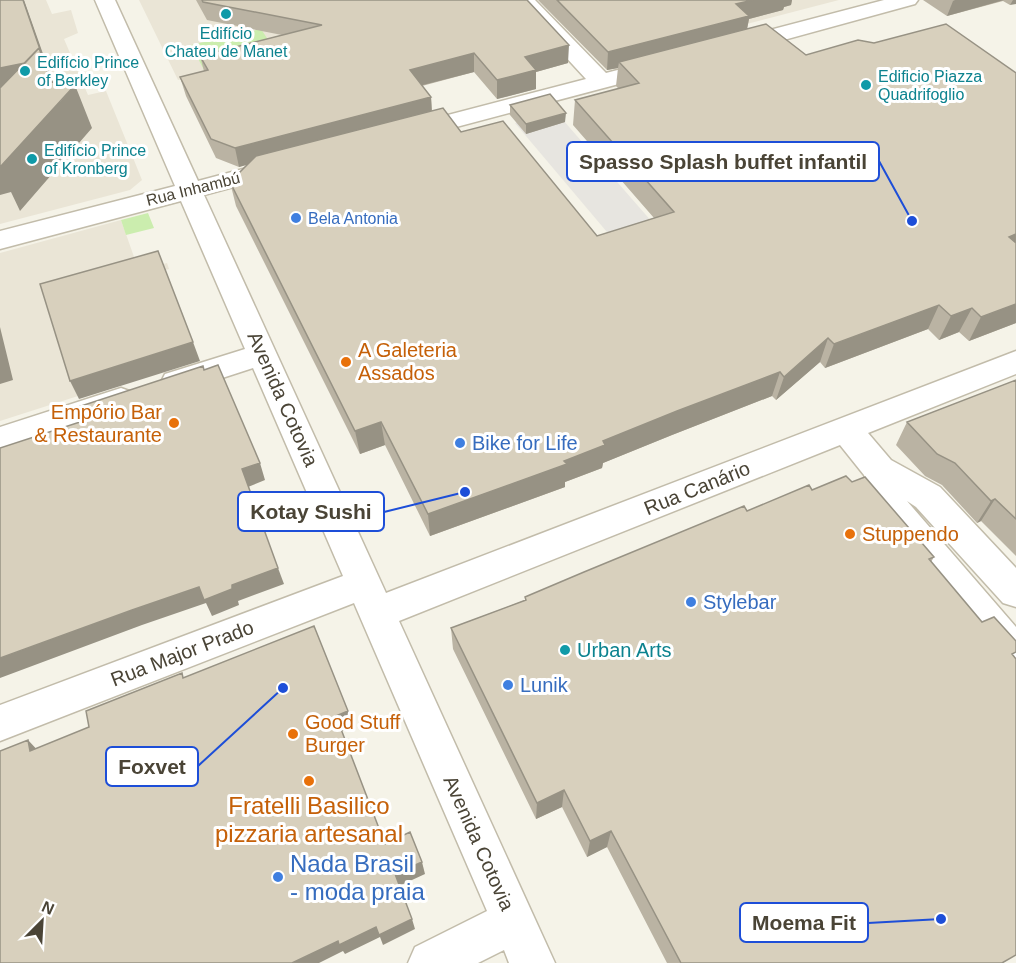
<svg xmlns="http://www.w3.org/2000/svg" width="1016" height="963" viewBox="0 0 1016 963" font-family="Arial,sans-serif">
<rect width="100%" height="100%" fill="#f5f3e8"/>
<path fill="#eae5d6" d="M0,0H46L52,14L71,10L78,33L64,39L88,95L106,91L142,180L130,190L0,224Z
M139,0H347L370,32L178,80Z
M709,0H839L739,26Z
M121,220L139,271L167,263L169,269L53,302L78,396L0,421V253Z"/>
<path fill="#cbedae" d="M261,29L276,52L204,70L191,45Z
M148,213L154,228L126,235L121,220Z"/>
<path fill="#e7e5e0" d="M556,112L666,238L623,251L515,123Z"/>
<g fill="none" stroke-linecap="round" stroke-linejoin="round">
<defs>
<path id="minor" d="M95,0H115L198,181L277,160L286,163L290,168L286,173L204,195L386,593L1016,351V374L868,433L891,460L940,487L1016,568V607L1003,603L916,507L907,501L1016,627V671L1003,666L882,523L864,475L840,445L399,621L555,963H509L504,950L478,963H408L415,947L487,911L354,603L0,741V705L343,576L253,368L176,393L165,390L161,382L165,374L245,349L181,201L0,249V231L175,186Z
M513,0H535L606,73L660,59L668,61L671,66L668,71L411,139L402,137L399,132L402,127L586,79Z
M884,0H918L915,4L736,53L728,51L725,46L728,41Z
M121,388L132,392L136,400L132,408L0,451V427Z"/>
</defs>
<use href="#minor" stroke="#c2bcaa" stroke-width="3"/>
<use href="#minor" fill="#fff" fill-rule="evenodd"/>
</g>
<path fill="#bab3a3" d="M196,0H527L568,63L536,72V89L497,99L474,72L422,86L431,97L432,111L597,236L654,218L573,125L575,100L619,89L616,86L618,68L607,70L538,0H792L791,5L784,7L783,10L749,19L747,29L806,55L1016,73V323L969,341L959,332L939,340L928,329L825,368L820,362L776,400L772,396L672,435L603,463L602,468L565,482V487L430,536L385,445L360,454L236,206L230,182L248,164L239,167L216,158L186,96L180,77L204,71L200,56L282,35L207,20Z
M923,0H1016L1010,5L1003,1L947,16Z
M510,105L565,122L526,134L510,115Z
M1016,380V556L981,521L977,523L942,485L925,476L896,445L907,422Z
M852,482L934,557L931,562L982,622L1015,658L1002,963H667L607,847L587,857L562,807L536,819L453,649L451,628L525,600V597L747,511L812,490Z"/>
<path fill="#979284" d="M23,0H24L60,102L75,85L92,128L20,211L11,192L0,195V68Z
M753,0H792L791,5L784,7L783,10L749,19L746,34L619,62L618,68L607,70L608,52L736,4Z
M955,0H1004L947,16L953,1Z
M1013,0H1016V4L1010,5Z
M569,45L568,63L536,72V89L497,99V80L525,57Z
M474,53V72L411,88L410,70Z
M431,97L432,116L239,167L235,148Z
M566,113L565,122L526,134V124Z
M1016,234V254L1009,237Z
M1016,304V323L969,341L981,317Z
M939,305L928,329L825,368L834,344Z
M972,308L959,332L939,340L951,316Z
M0,327L13,380L0,384Z
M828,338L820,362L776,400L784,377Z
M193,342L200,361L79,399L70,381Z
M780,372L772,396L672,435L603,463L602,468L565,482V487L430,536L428,514L564,461L603,441L677,411Z
M381,422L385,445L360,454L355,431Z
M260,463L265,480L248,487L242,469Z
M995,499L981,521L977,523L991,501Z
M278,568L284,584L238,601L239,605L212,616L206,603L142,625L0,678V658L132,610L199,587Z
M348,711L353,726L342,731L336,716Z
M28,740L42,755L30,751Z
M564,790L562,807L536,819L537,803Z
M611,831L607,847L587,857L590,841Z
M422,862L425,874L399,886L395,874Z
M412,919L415,929L383,945L380,937L345,954L343,951L319,963H292L338,941L376,927Z"/>
<path fill="#d8d0bd" stroke="#979284" stroke-width="1.5" d="M0,0H23L43,58L39,48L25,63L0,68Z
M202,0H527L569,45L525,57L536,70L497,80L474,53L410,70L431,97L235,148L211,139L180,77L208,70L200,56L322,25L203,2Z
M557,0H753L736,4L749,16L608,52Z
M766,24L806,55L858,40L874,43L946,24L1016,73V234L1009,237L1016,243V304L981,317L972,308L951,316L939,305L834,344L828,338L784,377L780,372L677,411L603,441L605,445L564,461L567,464L428,514L381,422L355,431L230,182L256,156L443,108L461,132L503,121L597,236L674,212L575,100L639,83L619,62Z
M39,48L51,82L75,85L0,167V88Z
M550,94L566,113L526,124L510,105Z
M158,251L193,342L70,381L40,284Z
M218,365L260,463L242,469L278,568L232,585V589L204,600L199,587L132,610L0,658V448L80,422L78,407L203,366L204,370Z
M1016,380V519L995,499L991,501L955,463L937,454L907,422Z
M846,476L852,482L865,477L934,557L929,559L982,622L994,617L1016,641V652L1012,654L1016,659V955L1002,963H681L611,831L590,841L564,790L537,803L451,628L526,600L525,597L584,572L744,506L747,511L809,485L812,490Z
M314,626L348,711L336,716L385,844L410,832L422,862L395,874L412,919L379,935L376,927L339,945L338,941L292,963H0V751L28,740L30,751L89,727L86,711L182,673L183,678Z"/>
<g fill="#0f9aa8" stroke="#fff" stroke-width="2">
<circle cx="226" cy="14" r="6"/>
<circle cx="25" cy="71" r="6"/>
<circle cx="866" cy="85" r="6"/>
<circle cx="32" cy="159" r="6"/>
<circle cx="565" cy="650" r="6"/>
</g>
<g fill="#3f7fe0" stroke="#fff" stroke-width="2">
<circle cx="296" cy="218" r="6"/>
<circle cx="460" cy="443" r="6"/>
<circle cx="691" cy="602" r="6"/>
<circle cx="508" cy="685" r="6"/>
<circle cx="278" cy="877" r="6"/>
</g>
<g fill="#e8710a" stroke="#fff" stroke-width="2">
<circle cx="346" cy="362" r="6"/>
<circle cx="174" cy="423" r="6"/>
<circle cx="850" cy="534" r="6"/>
<circle cx="293" cy="734" r="6"/>
<circle cx="309" cy="781" r="6"/>
</g>
<g text-anchor="middle" dominant-baseline="central" stroke-width="6" stroke-linejoin="round" paint-order="stroke">
<g font-size="16" fill="#0d838f" stroke="#fff" text-anchor="start">
<text x="226" y="33" text-anchor="middle">Edifício<tspan x="226" dy="18">Chateu de Manet</tspan></text>
<text x="37" y="62">Edifício Prince<tspan x="37" dy="18">of Berkley</tspan></text>
<text x="878" y="76">Edificio Piazza<tspan x="878" dy="18">Quadrifoglio</tspan></text>
<text x="44" y="150">Edifício Prince<tspan x="44" dy="18">of Kronberg</tspan></text>
</g>
<g font-size="16" fill="#4a4436" stroke="#fff">
<text transform="translate(193 189) rotate(-14)">Rua Inhambú</text>
</g>
<g font-size="16" fill="#366cbe" stroke="#fff" text-anchor="start">
<text x="308" y="218">Bela Antonia</text>
</g>
<g font-size="20" fill="#c56008" stroke="#fff" text-anchor="start">
<text x="358" y="350">A Galeteria<tspan x="358" dy="23">Assados</tspan></text>
<text x="162" y="412" text-anchor="end">Empório Bar<tspan x="162" dy="23">&amp; Restaurante</tspan></text>
<text x="862" y="534">Stuppendo</text>
<text x="305" y="722">Good Stuff<tspan x="305" dy="23">Burger</tspan></text>
</g>
<g font-size="20" fill="#4a4436" stroke="#fff">
<text transform="translate(283 399) rotate(66)">Avenida Cotovia</text>
<text transform="translate(697 488) rotate(-22)">Rua Canário</text>
<text transform="translate(182 653) rotate(-21)">Rua Major Prado</text>
<text transform="translate(479 843) rotate(66)">Avenida Cotovia</text>
</g>
<g font-size="20" fill="#366cbe" stroke="#fff" text-anchor="start">
<text x="472" y="443">Bike for Life</text>
<text x="703" y="602">Stylebar</text>
<text x="520" y="685">Lunik</text>
</g>
<g font-size="20" fill="#0d838f" stroke="#fff" text-anchor="start">
<text x="577" y="650">Urban Arts</text>
</g>
<g font-size="24" fill="#c56008" stroke="#fff">
<text x="309" y="805">Fratelli Basilico<tspan x="309" dy="28">pizzaria artesanal</tspan></text>
</g>
<g font-size="24" fill="#366cbe" stroke="#fff" text-anchor="start">
<text x="290" y="863">Nada Brasil<tspan x="290" dy="28">- moda praia</tspan></text>
</g>
</g>
<path fill="none" stroke="#1d4ed8" stroke-width="2" d="M912 221L879 161M465 492L384 512M283 688L198 766M941 919L868 923"/>
<g fill="#1d4ed8" stroke="#fff" stroke-width="2">
<circle cx="912" cy="221" r="6"/>
<circle cx="465" cy="492" r="6"/>
<circle cx="283" cy="688" r="6"/>
<circle cx="941" cy="919" r="6"/>
</g>
<g fill="#fff" stroke="#1d4ed8" stroke-width="2">
<rect x="567" y="142" width="312" height="39" rx="6"/>
<rect x="238" y="492" width="146" height="39" rx="6"/>
<rect x="106" y="747" width="92" height="39" rx="6"/>
<rect x="740" y="903" width="128" height="39" rx="6"/>
</g>
<g font-size="21" text-anchor="middle" font-weight="bold" fill="#4a4436">
<text x="723" y="169">Spasso Splash buffet infantil</text>
<text x="311" y="519">Kotay Sushi</text>
<text x="152" y="774">Foxvet</text>
<text x="804" y="930">Moema Fit</text>
</g>
<g transform="translate(42 921) rotate(24)" stroke="#ffffff" stroke-width="4.5" paint-order="stroke">
<path d="M0-4.5L10 22L0 15L-10 22Z" fill="#4a4436"/>
<text y="-9" font-size="16" font-weight="bold" text-anchor="middle" fill="#4a4436">N</text>
</g>
</svg>
